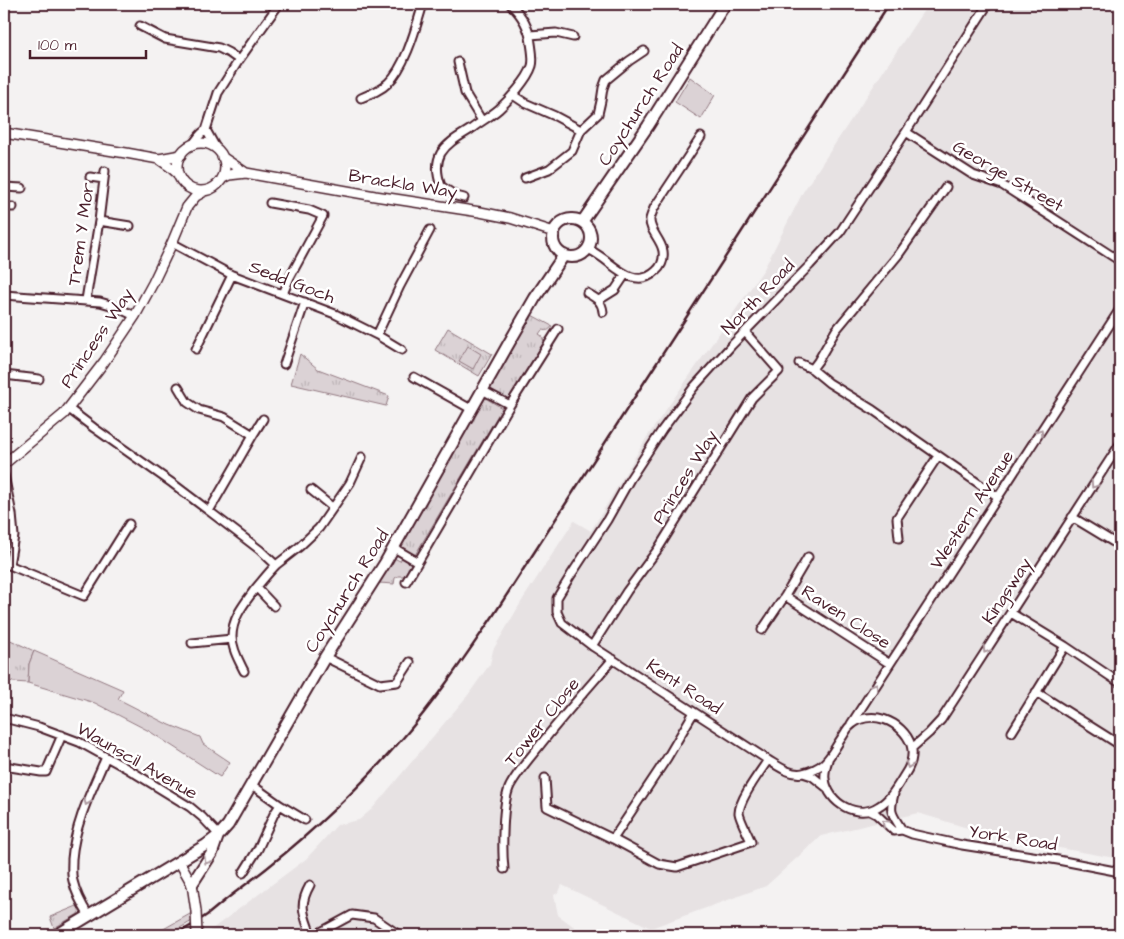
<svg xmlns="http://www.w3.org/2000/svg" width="1124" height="939" viewBox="0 0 1124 939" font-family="'Architects Daughter',sans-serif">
<defs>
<pattern id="grass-tufts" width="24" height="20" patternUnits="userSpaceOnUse" patternTransform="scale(1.25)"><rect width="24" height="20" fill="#dbd2d5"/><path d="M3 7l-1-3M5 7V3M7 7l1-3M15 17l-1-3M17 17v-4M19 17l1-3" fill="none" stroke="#bdb4b7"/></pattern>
</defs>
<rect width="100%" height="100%" fill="#f4f2f2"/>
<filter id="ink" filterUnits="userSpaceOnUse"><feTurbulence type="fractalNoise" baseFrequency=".02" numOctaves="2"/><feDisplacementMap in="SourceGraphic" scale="10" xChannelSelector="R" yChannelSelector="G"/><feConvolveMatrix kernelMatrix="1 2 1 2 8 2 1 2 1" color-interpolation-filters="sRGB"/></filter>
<g filter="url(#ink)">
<path fill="#e7e2e3" d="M928,4H1120V859L994,836L918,813L821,836L766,886L651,928L562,885L559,892L554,895L558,915L577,929L573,935H204L306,859L337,825L359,820L372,809L468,695L490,664L493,650L523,599L574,521L591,531L647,437L764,269L803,192Z"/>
<path fill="url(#grass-tufts)" stroke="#927880" d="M528,313L552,326C549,331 547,331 542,330L539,334L542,336L544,342L508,401L486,388Z
M448,328L492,354L479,376L435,350Z
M300,354L318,369L389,396L386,406L291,384Z
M482,396L502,408L415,555L399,546Z
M402,557L411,562V564L404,576H398L395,578L394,584L379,583L394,558L400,561Z
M4,637L34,651L29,664L28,683L13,682L4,679Z
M77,906L80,910L78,914L54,928L50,917Z
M190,914L192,921L168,935H153Z"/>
<path fill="#dbd2d5" stroke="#927880" d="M690,77L715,95L701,119L675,102Z
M468,346L481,354L473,369L459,361Z
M34,651L123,690L118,699L165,723L200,737L203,744L230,762L220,777L149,731L95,703L28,683L29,664Z"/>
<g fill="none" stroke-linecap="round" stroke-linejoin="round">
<defs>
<path id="minor" d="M140,26L165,39L219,48L229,53L239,60
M530,35L556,33L573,37
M458,62L465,93L482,121
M513,95L525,103L555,116L581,130
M361,98C371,94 381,90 388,83C406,66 416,27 423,4
M206,130L216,148
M906,132L973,175L1002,185L1120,261
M191,146C196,141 200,133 206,130L218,93L239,60L279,4
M90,177L104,179
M525,178L549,169L572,151L581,130L598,114L601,101L603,88L606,80L629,61L644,51
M4,187L22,188
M946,187L899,254L836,330L818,361L812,369L829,383L873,410L998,497
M464,198L456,196L441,186C437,175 435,164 441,153C448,142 460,136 471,129C480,122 491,116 499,109C509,100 528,79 532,66C534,60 532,50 531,43C529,27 522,15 510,4
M270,203L309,210L323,216L290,277L283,294
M4,207H13
M99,221L130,226
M172,243L232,275L335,314L377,335L402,350
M589,249C595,253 602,257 608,262C622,273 639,287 656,271C662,266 664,259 663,251C661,239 649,231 650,219C651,215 653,211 654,208L701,137
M587,293C596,298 602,301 603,312
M4,295L100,302L114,306L135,316
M86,300L99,221L105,171
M599,300L615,290L625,275
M377,335L400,286L430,230
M196,349L232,275
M799,363L812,369
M284,364L305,302
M4,375L39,379
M414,377L471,409
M482,390L510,405
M69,409L94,428L172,483L209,511L253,435L224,417L199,410L187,402L178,387
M253,435L263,419
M4,475L12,514L14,536L9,565
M311,490L332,507
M209,511L260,550L276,565L299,547L319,528L350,483L362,457
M1072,517L1120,546
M899,538L897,518L938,456
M394,548L418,562L510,405L558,329
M4,565H9L84,596L129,524
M406,582L418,562
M257,588L274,606
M785,596L890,664
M1011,613L1065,646L1120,683
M762,630L785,596L808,557
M192,643L232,639
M592,646L627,591L658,549L752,398L779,371L745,332
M325,657L380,684L397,682L410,662
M244,671C239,661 232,649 232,637C232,618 244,604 255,589C262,581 268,573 276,565
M1036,692L1120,745
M694,712L667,758L613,839L659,864L677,867L751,842C748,834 740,820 739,813C739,799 760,772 768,760
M4,718L39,727L79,742L128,769L190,807L202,817L219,835
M851,724L1120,309
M1012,732L1065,646
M912,748L929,733L941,720L1120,444
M828,760C826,766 824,772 825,779C828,804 858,820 879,806C891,799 898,785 905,774C911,765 914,755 911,745C903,721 869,707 849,727C847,729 845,733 843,736C829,756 829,766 803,773C791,776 778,766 768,760L592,646L562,623L557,612V598L571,575L607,520L630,479L662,430L694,387L731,346L810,265L840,232L906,132L988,4
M4,766L41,772H46L62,735
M803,773L812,776L826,787
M545,778L547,807L613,839
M252,785L280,805L305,820
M894,794C889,814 892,813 902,830
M870,811L876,814L894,831L902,830L912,834L962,845L1058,860L1120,872
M504,869C502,851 502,802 510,786C517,773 527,761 537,749C561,718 587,689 613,659
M243,873L258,849L274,814L280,805
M310,885C298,906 304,914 311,935
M89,916C82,905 76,894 73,881C71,874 72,866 72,859C75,822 92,790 106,757
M315,935L352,915L374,918L399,935"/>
<path id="tertiary" d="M4,133L126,153L159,159L169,166L178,174
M177 167a24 24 0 1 1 48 0a24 24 0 1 1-48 0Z
M222,157L246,173
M159,159L181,155
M223,178L229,175L246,173L375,196L480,212L510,218L554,232
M4,464L64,414L104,362L135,316L153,283L172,243L187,207L196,196L203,192
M179,861L192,884L196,911"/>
<path id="secondary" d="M553 238a19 19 0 1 1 38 0a19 19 0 1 1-38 0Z
M582,222L648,126L725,4
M192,884L212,853L218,836
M57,935L206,845L219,835L228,825L325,657L385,563L509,343L535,298L564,255"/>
</defs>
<use href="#minor" stroke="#4a1f2b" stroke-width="11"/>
<use href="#tertiary" stroke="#4a1f2b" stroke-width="12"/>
<use href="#secondary" stroke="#4a1f2b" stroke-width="14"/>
<use href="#minor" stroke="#fff" stroke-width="7"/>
<use href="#tertiary" stroke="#fff" stroke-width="9"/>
<use href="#secondary" stroke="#fff" stroke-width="10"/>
<path stroke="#4a1f2b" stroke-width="2.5" d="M175,935C186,929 197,922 207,915C217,907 226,899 237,891C298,846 353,795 403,738C436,700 464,658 493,616L889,4"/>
<defs>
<path id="tertiary-bridge" d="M196,911L197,935"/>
</defs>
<use href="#tertiary-bridge" stroke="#4a1f2b" stroke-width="12" stroke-linecap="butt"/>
<use href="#tertiary-bridge" stroke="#fff" stroke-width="9"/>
</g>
<defs><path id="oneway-chevron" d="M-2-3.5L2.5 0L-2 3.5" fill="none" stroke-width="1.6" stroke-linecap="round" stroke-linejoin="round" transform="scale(1.25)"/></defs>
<g stroke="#ae9aa0">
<use href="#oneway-chevron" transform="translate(1040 432) rotate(-57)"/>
<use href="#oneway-chevron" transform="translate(1094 485) rotate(123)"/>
<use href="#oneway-chevron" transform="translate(986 650) rotate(123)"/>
<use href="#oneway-chevron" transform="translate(875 686) rotate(-57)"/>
<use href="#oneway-chevron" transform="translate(909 765) rotate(110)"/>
<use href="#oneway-chevron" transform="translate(87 802) rotate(112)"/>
<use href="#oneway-chevron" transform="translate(885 823) rotate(-137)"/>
<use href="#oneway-chevron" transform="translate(207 861) rotate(121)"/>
</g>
</g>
<g text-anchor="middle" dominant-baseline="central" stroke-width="5" stroke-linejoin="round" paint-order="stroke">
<g font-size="18" fill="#4a1f2b" stroke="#fff">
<text transform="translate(641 105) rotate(-57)">Coychurch Road</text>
<text transform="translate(1008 176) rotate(30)">George Street</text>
<text transform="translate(403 184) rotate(9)">Brackla Way</text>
<text transform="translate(81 234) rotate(-82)">Trem Y Mor</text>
<text transform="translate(292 282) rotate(21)">Sedd Goch</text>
<text transform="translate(758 297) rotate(-46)">North Road</text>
<text transform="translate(97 338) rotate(-56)">Princess Way</text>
<text transform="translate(685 477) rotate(-58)">Princes Way</text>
<text transform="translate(972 510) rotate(-57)">Western Avenue</text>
<text transform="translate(347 591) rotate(-58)">Coychurch Road</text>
<text transform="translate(1007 591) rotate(-57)">Kingsway</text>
<text transform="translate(846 617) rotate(33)">Raven Close</text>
<text transform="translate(684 687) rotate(33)">Kent Road</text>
<text transform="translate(542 722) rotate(-51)">Tower Close</text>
<text transform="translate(137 761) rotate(30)">Waunscil Avenue</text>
<text transform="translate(1013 838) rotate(9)">York Road</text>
</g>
</g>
<rect width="1124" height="939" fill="none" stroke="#fff" stroke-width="20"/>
<rect x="10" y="10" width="1104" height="919" fill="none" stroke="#4a1f2b" stroke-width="2" filter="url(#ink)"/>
<path d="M30 50v8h116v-8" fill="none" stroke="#4a1f2b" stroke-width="2.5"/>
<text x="38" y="50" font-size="15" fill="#4a1f2b" stroke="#ffffff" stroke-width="4" paint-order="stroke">100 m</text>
</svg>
